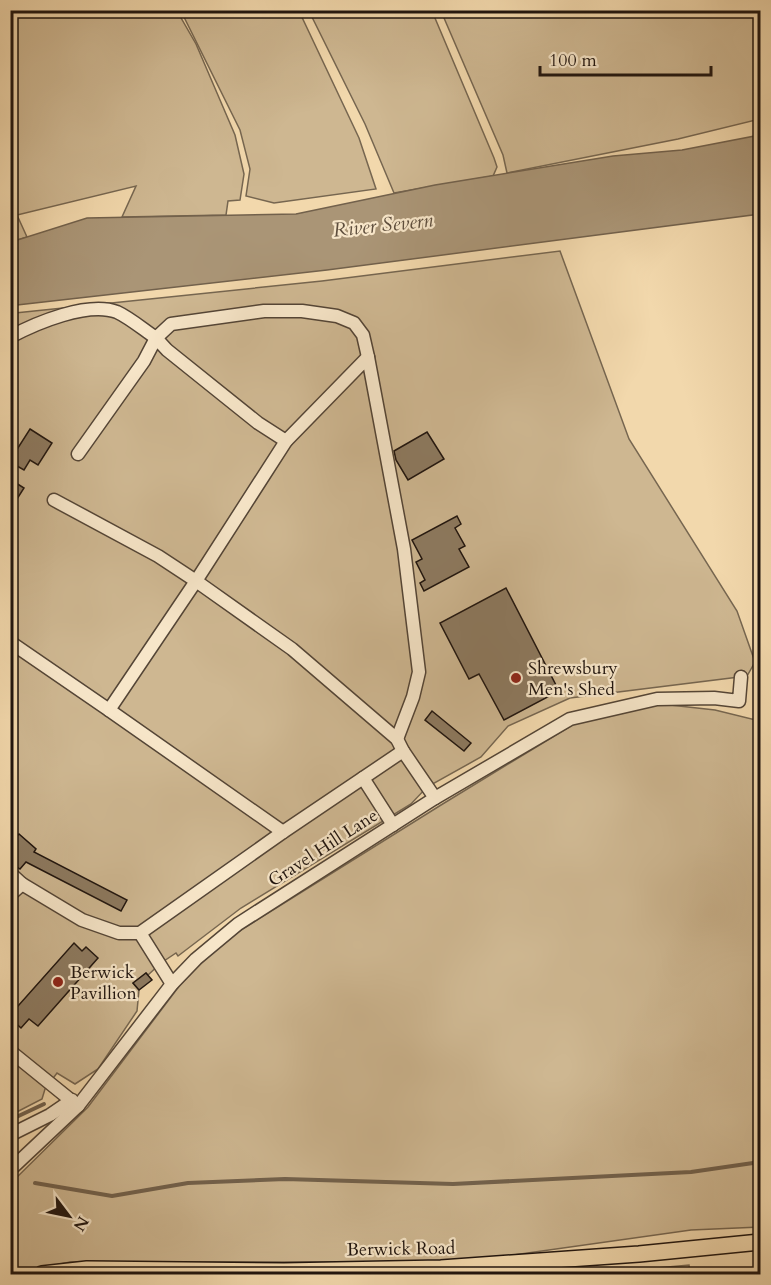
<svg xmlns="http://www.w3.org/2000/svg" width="771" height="1285" viewBox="0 0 771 1285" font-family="Cardo,serif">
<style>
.green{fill:#ceb791;stroke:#766650;stroke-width:1.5}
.water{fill:#aa9576;stroke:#72614c;stroke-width:1.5}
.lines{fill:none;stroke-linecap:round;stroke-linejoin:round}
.stream{stroke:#72614c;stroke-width:4}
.building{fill:#8d7a60;stroke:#1f140e;stroke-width:1.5}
.minor-casing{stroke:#544536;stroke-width:15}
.major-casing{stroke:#1f140e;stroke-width:18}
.minor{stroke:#f7e6c9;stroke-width:12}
.major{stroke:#f2d8ac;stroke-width:15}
.poi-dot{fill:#8f2418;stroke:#f7e6c9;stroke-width:2}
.labels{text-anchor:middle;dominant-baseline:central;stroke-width:4.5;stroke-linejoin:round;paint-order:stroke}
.poi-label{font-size:18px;fill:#1f140e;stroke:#f7e6c9;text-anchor:start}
.street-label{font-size:18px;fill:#1f140e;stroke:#f7e6c9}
.water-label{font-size:20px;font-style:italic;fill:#5e4e3d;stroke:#f7e6c9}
</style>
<rect width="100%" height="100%" fill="#f2d8ac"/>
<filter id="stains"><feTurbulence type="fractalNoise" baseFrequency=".00333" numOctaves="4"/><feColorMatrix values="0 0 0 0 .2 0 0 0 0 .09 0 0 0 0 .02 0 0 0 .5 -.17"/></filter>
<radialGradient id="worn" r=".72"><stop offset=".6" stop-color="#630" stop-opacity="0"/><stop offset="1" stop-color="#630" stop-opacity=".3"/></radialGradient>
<g class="green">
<path d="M11,11H177L196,44L235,135L244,174L240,200L228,201L226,215L122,217L136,186L17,215L27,237L11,242Z"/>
<path d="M181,11H299L359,138L376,189L274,203L246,196L250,169L240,130Z"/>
<path d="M309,11H432L494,158L497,167L493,176L394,193L365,124Z"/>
<path d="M441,11H760V119L678,139L507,173L503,155Z"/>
<path d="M560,251L629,439L737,611L755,662L747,676L570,698L508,726L481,757L427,787L411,804L241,908L178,956L176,953L161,963L148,975L146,973L133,983L139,990L137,1011L98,1069L75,1084L57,1073L45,1089L42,1099L11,1115V315L15,313L322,281Z"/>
<path d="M661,704L715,710L760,721V1227L691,1230L464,1262H70L11,1274V1183L88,1107L180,985L222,942L441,805L574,724Z"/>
<path d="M689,1265L690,1274H644L646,1269Z"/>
</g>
<path class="water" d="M760,135V214L327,270L17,305L11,309V242L87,218L296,214L435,185L613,156L682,150Z"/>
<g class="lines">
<g class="stream">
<path d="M10,1120L44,1104"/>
<path d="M35,1183L112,1196L188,1183L285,1179L453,1184L691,1172L760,1162"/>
</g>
</g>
<g class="building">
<path d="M30,429L52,443L38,465L30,460L24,470L10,462V448L16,451Z"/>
<path d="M427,432L444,459L408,480L396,460L394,451Z"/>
<path d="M16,483L24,488L10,510V492Z"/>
<path d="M457,516L461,524L455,528L465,546L459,549L469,567L424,591L420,583L425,580L416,562L422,559L412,540Z"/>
<path d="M506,588L559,691L504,720L479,674L469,679L440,623Z"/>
<path d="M432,711L471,743L464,751L425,720Z"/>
<path d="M10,830L17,836L19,834L36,849L34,852L127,900L121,911L26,862L20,869L10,862Z"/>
<path d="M74,943L82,951L86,947L98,958L38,1026L29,1019L21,1028L10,1018V1015Z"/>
<path d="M146,973L152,980L139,990L133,983Z"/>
</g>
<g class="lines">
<g class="minor-casing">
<g id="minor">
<path d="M10,337C36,323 88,301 117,312C130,318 144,330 156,338L171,324L264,311H302L337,316L354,323L363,335L368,357"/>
<path d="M78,454L144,361L156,338L167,350L258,423L286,441"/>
<path d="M54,500L158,556L196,581L292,649L397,739L403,751L435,798"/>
<path d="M10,642L109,710L196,581L286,441L368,357L404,549L419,672L413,697L397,739"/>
<path d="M109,710L283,832"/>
<path d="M363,778L393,825"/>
<path d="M10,873L22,884L10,895"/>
<path d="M22,884L82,920L119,933H140L283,832L403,751"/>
<path d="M140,933L172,984"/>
<path d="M10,1051L78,1106"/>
<path d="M10,1135L50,1115L72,1100"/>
<path d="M10,1170L78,1106L172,984L196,959L238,924L435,798L570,719L657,699L714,698L739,701L741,677"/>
</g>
</g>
<g class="major-casing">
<path id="major" d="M42,1274L87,1269L284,1271L441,1268L639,1254L760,1242"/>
</g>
<use href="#minor" class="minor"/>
<use href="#major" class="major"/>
</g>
<g class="poi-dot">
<circle cx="516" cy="678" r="6"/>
<circle cx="58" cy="982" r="6"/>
</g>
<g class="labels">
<g class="poi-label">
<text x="528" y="668">Shrewsbury<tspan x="528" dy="21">Men's Shed</tspan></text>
<text x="70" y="972">Berwick<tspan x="70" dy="21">Pavillion</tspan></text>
</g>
<g class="street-label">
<text transform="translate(323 848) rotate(-33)">Gravel Hill Lane</text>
<text transform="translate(401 1249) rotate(-1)">Berwick Road</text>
</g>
<g class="water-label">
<text transform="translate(383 225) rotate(-6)">River Severn</text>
</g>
</g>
<rect width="771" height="1285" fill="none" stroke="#f2d8ac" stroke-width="36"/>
<rect x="12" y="12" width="747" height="1261" fill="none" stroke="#1f140e" stroke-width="3"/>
<rect x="18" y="18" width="735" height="1249" fill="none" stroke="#1f140e" stroke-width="1.5"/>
<g transform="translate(69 1216) rotate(122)" stroke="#f7e6c9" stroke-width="4.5" paint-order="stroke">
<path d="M0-4.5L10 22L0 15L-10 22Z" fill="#1f140e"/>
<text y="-9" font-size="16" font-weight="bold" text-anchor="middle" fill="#1f140e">N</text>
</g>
<path d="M540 66v9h171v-9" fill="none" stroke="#1f140e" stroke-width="3"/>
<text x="549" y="66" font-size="18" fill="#1f140e" stroke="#f7e6c9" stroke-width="4.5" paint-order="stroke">100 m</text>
<rect width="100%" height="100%" filter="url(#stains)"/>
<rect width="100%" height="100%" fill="url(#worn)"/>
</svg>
